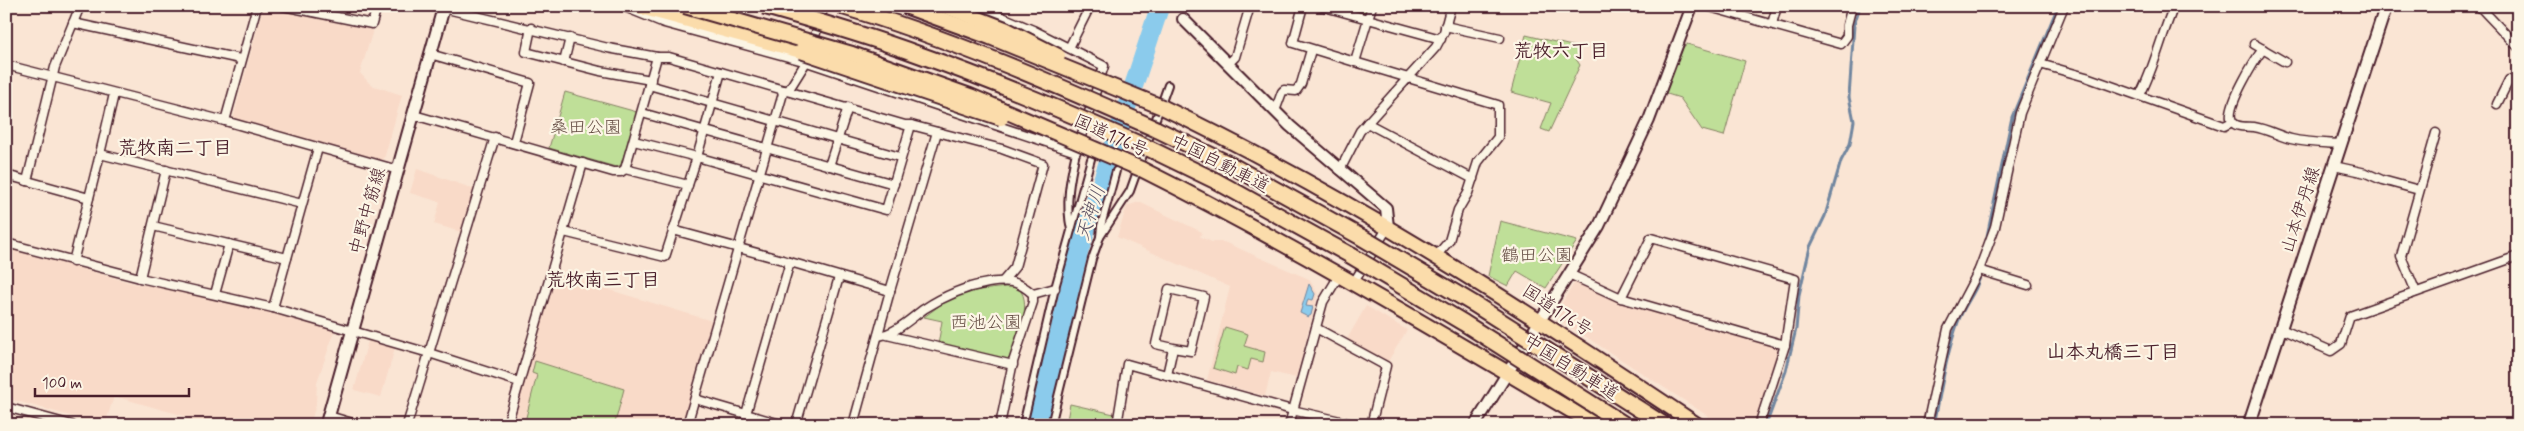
<svg xmlns="http://www.w3.org/2000/svg" width="2524" height="431" viewBox="0 0 2524 431" font-family="Mynerve,'Klee One',sans-serif">
<style>
.built{fill:#f9dac8}
.green{fill:#bfdf98;stroke:#847f62}
.water{fill:#8bcbec;stroke:#71869f}
.lines{fill:none;stroke-linecap:round;stroke-linejoin:round}
.stream{stroke:#71869f;stroke-width:3}
.river{stroke:#8bcbec;stroke-width:19}
.pedestrian-casing{stroke:#4a1f2b;stroke-width:10}
.minor-casing{stroke:#4a1f2b;stroke-width:11}
.tertiary-casing{stroke:#4a1f2b;stroke-width:14}
.secondary-casing{stroke:#4a1f2b;stroke-width:15}
.trunk-casing{stroke:#4a1f2b;stroke-width:18}
.motorway-casing{stroke:#4a1f2b;stroke-width:19}
.pedestrian{stroke:#fcf5e5;stroke-width:6}
.minor{stroke:#fcf5e5;stroke-width:8}
.tertiary{stroke:#fcf5e5;stroke-width:10}
.secondary{stroke:#fcf5e5;stroke-width:11}
.trunk{stroke:#fbdcab;stroke-width:14}
.motorway{stroke:#fbdcab;stroke-width:15}
.trunk-bridge-casing{stroke:#4a1f2b;stroke-width:18;stroke-linecap:butt}
.motorway-bridge-casing{stroke:#4a1f2b;stroke-width:19;stroke-linecap:butt}
.trunk-bridge{stroke:#fbdcab;stroke-width:14}
.motorway-bridge{stroke:#fbdcab;stroke-width:15}
.labels{text-anchor:middle;dominant-baseline:central;stroke-width:4.5;stroke-linejoin:round;paint-order:stroke}
.park-label{font-size:18px;fill:#674f46;stroke:#fcf5e5}
.street-label{font-size:18px;fill:#4a1f2b;stroke:#fcf5e5}
.neighbourhood-label{font-size:19px;font-weight:bold;fill:#4a1f2b;stroke:#fcf5e5}
.water-label{font-size:19px;font-style:italic;fill:#5e5365;stroke:#fcf5e5}
</style>
<rect width="100%" height="100%" fill="#fae5d4"/>
<filter id="ink" filterUnits="userSpaceOnUse"><feTurbulence type="fractalNoise" baseFrequency=".02" numOctaves="2"/><feDisplacementMap in="SourceGraphic" scale="10" xChannelSelector="R" yChannelSelector="G"/><feConvolveMatrix kernelMatrix="1 2 1 2 8 2 1 2 1" color-interpolation-filters="sRGB"/></filter>
<g filter="url(#ink)">
<g class="built">
<path d="M263,7L373,30L360,73L371,85L402,95L384,159L381,160L233,119Z"/>
<path d="M417,169L474,189L461,232L434,224L440,202L410,193Z"/>
<path d="M1139,202L1202,232L1200,237L1212,242H1224L1309,279L1318,294L1296,378L1271,372L1265,396L1207,380L1230,287L1117,237L1127,206Z"/>
<path d="M6,247L132,283L194,293L335,330L317,382L316,404L310,425H186L188,417L114,396L105,425H103L6,398Z"/>
<path d="M554,273L712,321L682,425H511Z"/>
<path d="M1575,282L1625,304L1776,348L1780,353L1775,372L1755,425H1722L1560,320L1557,311Z"/>
<path d="M1366,306L1407,330L1387,363L1347,339Z"/>
<path d="M368,341L395,348L381,397L354,390Z"/>
<path d="M6,416L37,425H6Z"/>
</g>
<g class="green">
<path d="M1335,6H1368L1366,11L1362,14Z"/>
<path d="M1526,35L1580,48L1576,59L1580,65L1549,132L1541,129L1551,103L1511,92Z"/>
<path d="M1687,44L1745,61L1724,136L1702,130L1680,98L1664,93L1683,47Z"/>
<path d="M565,92L637,112L621,165L616,167L549,148Z"/>
<path d="M1500,221L1577,241L1546,288L1517,271L1508,286L1488,276Z"/>
<path d="M1015,286C1037,297 1015,344 1010,363L938,345L942,321L924,317L951,297L964,292Z"/>
<path d="M1225,327L1248,334L1244,346L1265,352L1263,362L1251,359L1248,370L1237,367L1235,375L1213,368Z"/>
<path d="M535,361L624,389L615,423L619,425H524L537,375L532,373Z"/>
<path d="M1070,404L1114,414L1112,425H1066Z"/>
</g>
<path class="water" d="M1309,284L1315,294L1313,300L1308,299L1306,306L1313,307L1311,315L1308,317L1300,313Z"/>
<g class="lines">
<g class="stream">
<path d="M1986,241L2012,117L2058,6"/>
<path d="M1766,425L1786,371L1796,329L1799,295L1810,247L1825,216L1841,161L1850,144L1854,121L1849,97L1854,25L1860,6"/>
<path d="M1934,425C1941,390 1946,355 1958,322C1964,304 1978,291 1981,272"/>
</g>
<path class="river" d="M1037,425L1079,251L1160,6"/>
<g class="pedestrian-casing">
<g id="pedestrian">
<path d="M1071,230C1065,203 1070,179 1076,152"/>
<path d="M1100,237L1101,226L1116,171"/>
<path d="M1023,425L1055,288L1091,159"/>
<path d="M1051,425L1092,259L1100,237L1130,191L1168,85"/>
</g>
</g>
<g class="minor-casing">
<g id="minor">
<path d="M283,6L372,24L377,6"/>
<path d="M622,6L664,23L807,62L1076,152L1104,66L1033,30L976,6"/>
<path d="M1303,6L1293,43L1355,62"/>
<path d="M1321,6L1368,19L1355,62L1498,105V137L1478,162L1468,193L1458,210L1449,241L1437,255"/>
<path d="M1372,6L1368,19L1441,39"/>
<path d="M1706,6L1841,44L1847,36V25L1852,6"/>
<path d="M2479,6L2518,47"/>
<path d="M443,8L608,48L657,57"/>
<path d="M6,9L9,6"/>
<path d="M73,23L240,59"/>
<path d="M1772,24L1777,6"/>
<path d="M1445,26L1500,38"/>
<path d="M531,28L526,52L600,71L651,80"/>
<path d="M2254,44L2285,62"/>
<path d="M812,46L824,6"/>
<path d="M1069,48L1090,6"/>
<path d="M2263,49C2254,61 2228,104 2231,118C2233,129 2247,126 2254,127C2267,129 2279,136 2291,139C2307,143 2325,143 2341,144"/>
<path d="M430,54L530,83L514,142"/>
<path d="M564,62L570,38"/>
<path d="M1228,64L1235,57L1250,6"/>
<path d="M2040,64L2086,77L2224,126L2232,122"/>
<path d="M6,65L225,121L398,170"/>
<path d="M788,91L808,59"/>
<path d="M114,94L100,154L302,204"/>
<path d="M2140,95C2155,66 2161,36 2174,6"/>
<path d="M2497,104L2509,80L2518,83"/>
<path d="M1275,111L1282,92L1284,90L1296,91L1301,84L1311,50"/>
<path d="M642,113L894,184"/>
<path d="M414,115L613,172H621L625,169L649,85"/>
<path d="M225,121L257,6"/>
<path d="M1367,123L1473,179"/>
<path d="M634,141L697,157L721,72"/>
<path d="M318,148L273,308L429,353L519,382"/>
<path d="M900,157L649,85L657,57H669L905,125H911L1002,149L1043,164L1015,267L1003,281"/>
<path d="M829,166L848,107"/>
<path d="M2334,166L2366,173L2382,180L2419,190"/>
<path d="M625,169L688,185"/>
<path d="M1340,170L1360,131L1436,47L1444,32L1451,6"/>
<path d="M6,175L89,198"/>
<path d="M27,181L55,67L80,6"/>
<path d="M153,226L287,258"/>
<path d="M673,230L790,262"/>
<path d="M564,232L665,257L697,157L886,210L911,125"/>
<path d="M6,243L140,278L166,170"/>
<path d="M73,262L100,154"/>
<path d="M1569,274L1621,298L1651,238L1795,279L1785,345L1759,425"/>
<path d="M140,278L273,308"/>
<path d="M1354,282L1388,227"/>
<path d="M2028,285L1979,270L1995,227L2020,113L2064,6"/>
<path d="M890,291L937,132"/>
<path d="M2416,292L2401,256L2436,133"/>
<path d="M215,294L229,244"/>
<path d="M1033,294L1055,288"/>
<path d="M1621,298L1785,345"/>
<path d="M1316,328L1386,366L1371,425"/>
<path d="M2281,329L2331,351L2341,344L2350,316L2518,256"/>
<path d="M887,335L1013,365"/>
<path d="M878,336C895,334 910,319 924,309C944,296 964,287 988,283C1009,280 1017,280 1033,294V302L1013,362L1000,425"/>
<path d="M1167,375L1173,348L1156,344L1169,289L1204,297L1191,351L1173,348"/>
<path d="M695,399L746,414L790,262L890,291L853,425"/>
<path d="M6,407L72,425"/>
<path d="M746,414L784,425"/>
<path d="M329,416L359,425"/>
<path d="M407,425L495,137"/>
<path d="M507,425L583,163"/>
<path d="M687,425L784,90"/>
<path d="M796,425L839,277"/>
<path d="M1117,425L1127,364L1292,410L1358,425"/>
<path d="M1289,425L1323,302L1340,274"/>
<path d="M1927,425L1948,329L1979,270"/>
</g>
</g>
<g class="tertiary-casing">
<g id="tertiary">
<path d="M1183,19L1290,126L1386,208L1388,227"/>
<path d="M1475,425L1599,226L1649,120L1692,6"/>
</g>
</g>
<g class="secondary-casing">
<g id="secondary">
<path d="M326,425L444,6"/>
<path d="M2249,425L2386,6"/>
</g>
</g>
<g class="trunk-casing">
<g id="trunk">
<path d="M637,6L801,51"/>
<path d="M1162,107C1350,197 1524,309 1697,425"/>
<path d="M1141,169C1297,247 1446,337 1596,425"/>
</g>
</g>
<g class="motorway-casing">
<g id="motorway">
<path d="M1156,129L1229,164L1361,237"/>
<path d="M1148,148L1216,181L1350,255"/>
</g>
</g>
<use href="#pedestrian" class="pedestrian"/>
<use href="#minor" class="minor"/>
<use href="#tertiary" class="tertiary"/>
<use href="#secondary" class="secondary"/>
<use href="#trunk" class="trunk"/>
<use href="#motorway" class="motorway"/>
<g class="trunk-bridge-casing">
<g id="trunk-bridge">
<path d="M685,6L852,54L970,96L1141,169"/>
<path d="M905,6L990,37L1162,107"/>
<path d="M945,6L1005,29L1058,56"/>
<path d="M801,51L1001,118"/>
</g>
</g>
<g class="motorway-bridge-casing">
<g id="motorway-bridge">
<path d="M764,6C817,21 869,36 920,55C997,82 1073,115 1148,148"/>
<path d="M841,6C949,38 1053,83 1156,129"/>
<path d="M1361,237L1474,304L1664,425"/>
<path d="M1350,255L1464,323L1625,425"/>
</g>
</g>
<use href="#trunk-bridge" class="trunk-bridge"/>
<use href="#motorway-bridge" class="motorway-bridge"/>
</g>
</g>
<g class="labels">
<g class="park-label">
<text x="586" y="128">桑田公園</text>
<text x="1537" y="256">鶴田公園</text>
<text x="986" y="323">西池公園</text>
</g>
<g class="street-label">
<text transform="translate(1111 136) rotate(24)">国道176号</text>
<text transform="translate(1220 164) rotate(27)">中国自動車道</text>
<text transform="translate(2301 210) rotate(-72)">山本伊丹線</text>
<text transform="translate(368 211) rotate(-74)">中野中筋線</text>
<text transform="translate(1557 311) rotate(33)">国道176号</text>
<text transform="translate(1571 368) rotate(32)">中国自動車道</text>
</g>
<g class="neighbourhood-label">
<text x="1561" y="51">荒牧六丁目</text>
<text x="175" y="148">荒牧南二丁目</text>
<text x="603" y="280">荒牧南三丁目</text>
<text x="2113" y="352">山本丸橋三丁目</text>
</g>
<g class="water-label">
<text transform="translate(1091 213) rotate(-72)">天神川</text>
</g>
</g>
<rect width="2524" height="431" fill="none" stroke="#fcf5e5" stroke-width="25"/>
<rect x="12" y="12" width="2499" height="406" fill="none" stroke="#4a1f2b" stroke-width="2" filter="url(#ink)"/>
<path d="M35 388v8h154v-8" fill="none" stroke="#4a1f2b" stroke-width="2.5"/>
<text x="42" y="388" font-size="15" fill="#4a1f2b" stroke="#fcf5e5" stroke-width="4" paint-order="stroke">100 m</text>
</svg>
